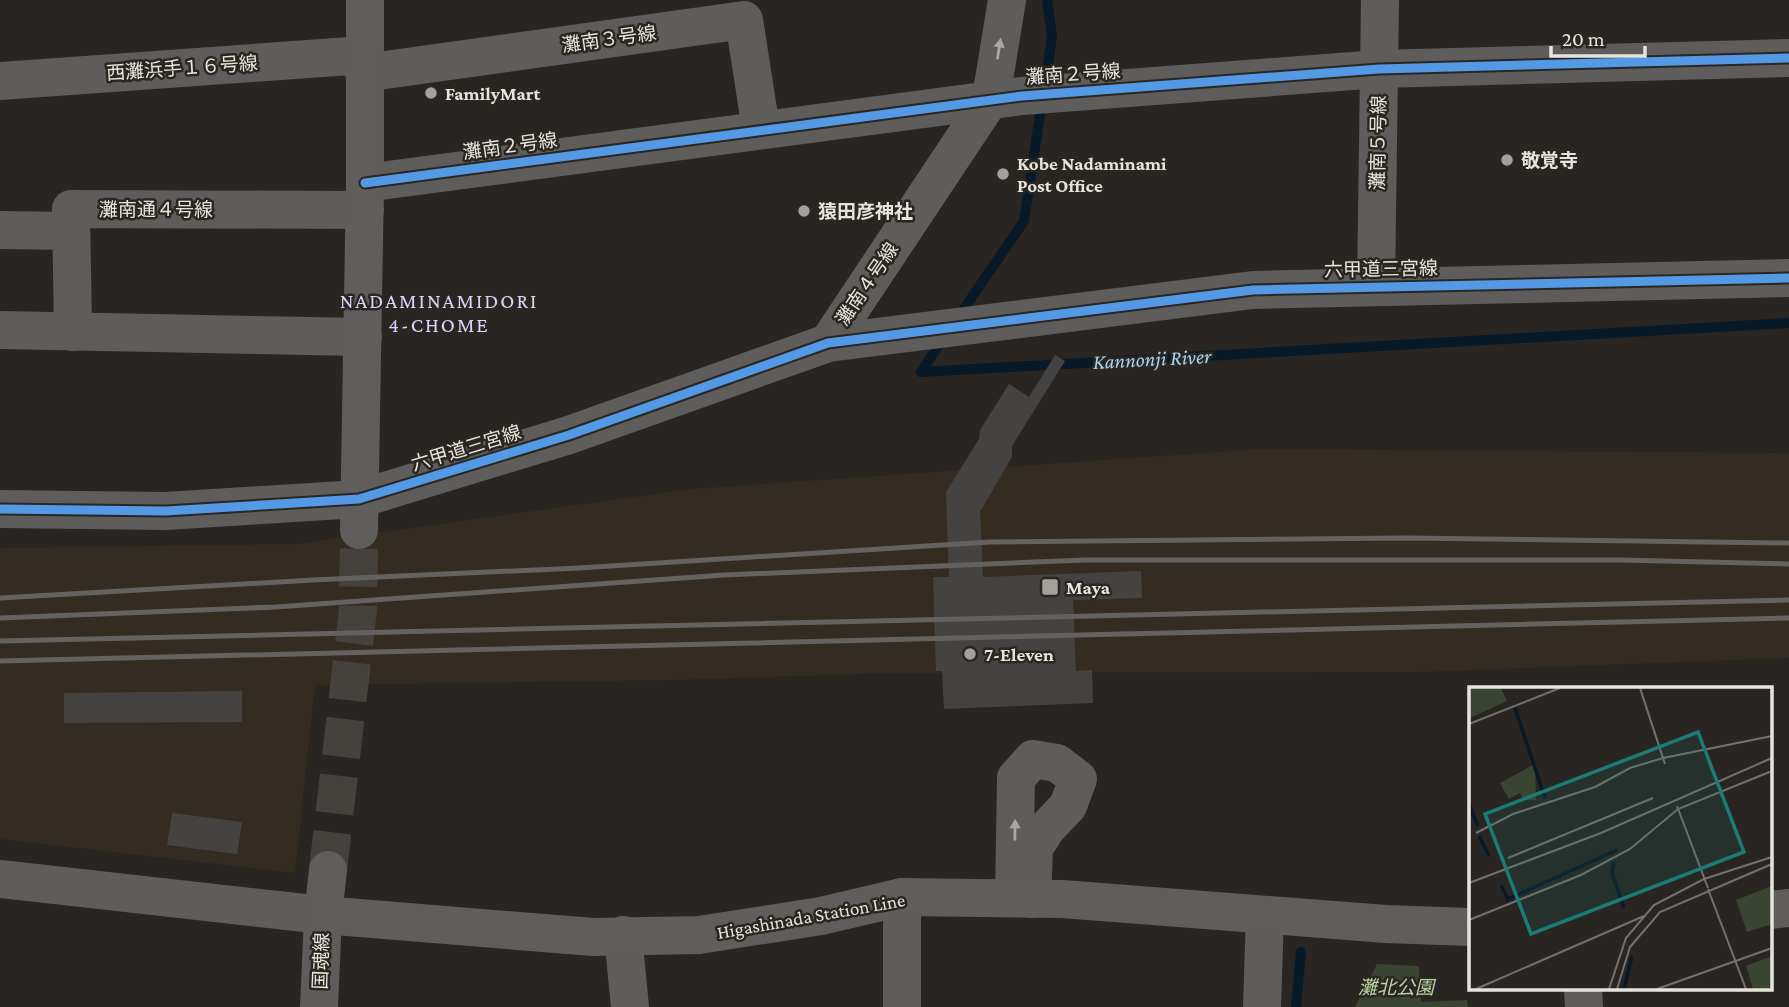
<svg xmlns="http://www.w3.org/2000/svg" width="1789" height="1007" viewBox="0 0 1789 1007" font-family="'Crimson Pro','Noto Sans JP',serif">
<style>
.built{fill:#352c21}
.green{fill:#3a4531}
.lines{fill:none;stroke-linecap:round;stroke-linejoin:round}
.stream{stroke:#081a28;stroke-width:10}
.building{fill:#454342}
.major-tunnel{stroke:#45423e;stroke-width:38;stroke-dasharray:38 19;stroke-linecap:butt}
.minor{stroke:#5f5d5b;stroke-width:38}
.major{stroke:#5f5e5c;stroke-width:38}
.rail{stroke:#646260;stroke-width:5}
.cycleway-casing{stroke:#2b261f;stroke-width:13}
.cycleway{stroke:#5399e6;stroke-width:9}
.oneway{fill:#aaa7a4}
.poi-dot{fill:#a4a19d;stroke:#2b261f;stroke-width:2.5}
.labels{text-anchor:middle;dominant-baseline:central;stroke-width:5;stroke-linejoin:round;paint-order:stroke}
.street-label{font-size:19px;fill:#e7e4df;stroke:#2b261f}
.poi-label{font-size:19px;font-weight:bold;fill:#e7e4df;stroke:#2b261f;text-anchor:start}
.park-label{font-size:19px;font-style:italic;fill:#b8d3a3;stroke:#2b261f}
.neighbourhood-label{font-size:21px;letter-spacing:2px;fill:#dbd3ff;stroke:#2b261f}
.water-label{font-size:21px;font-style:italic;fill:#a5d3f8;stroke:#2b261f}
.inset-river{fill:none;stroke:#081a28;stroke-width:3.5}
.inset-road{fill:none;stroke:#74716e;stroke-width:2}
.view{fill:#1a7c74;fill-opacity:0.15;stroke:#1a7c74;stroke-width:3.5}
.inset-edge{fill:none;stroke:#e7e4df;stroke-width:3.5}
</style>
<rect width="100%" height="100%" fill="#282522"/>
<path class="built" d="M1261,449L1789,453V658L1421,672L890,673L676,680L315,685L295,873L0,839V548L296,544L691,489Z"/>
<path class="green" d="M1377,964L1419,966L1421,1002L1467,1000L1468,1007H1355Z"/>
<g class="lines">
<g class="stream">
<path d="M1045,86L1052,36L1047,0"/>
<path d="M959,316L1024,221L1042,101"/>
<path d="M921,372L1789,323"/>
<path d="M921,372L942,340"/>
<path d="M1296,1007L1301,952"/>
</g>
</g>
<g class="building">
<path d="M1055,355L1065,361L1012,446V457L980,512L983,577L1141,571L1142,598L1073,600L1076,671L1092,670L1093,703L944,709L942,671H936L933,577H949L946,492L979,439L980,430L1009,384L1029,397Z"/>
<path d="M242,691V722L64,723V693Z"/>
<path d="M172,813L242,822L237,854L167,845Z"/>
</g>
<g class="lines">
<path class="major-tunnel" d="M328,870L358,609L359,530"/>
<g class="minor">
<path d="M364,73L744,20L761,129"/>
<path d="M0,81L364,55"/>
<path d="M365,183L1022,96L1379,69L1789,58"/>
<path d="M0,230L71,231"/>
<path d="M1376,286L1380,0"/>
<path d="M0,330L363,337"/>
<path d="M73,332L71,209L365,210"/>
<path d="M828,343L991,98L1007,0"/>
<path d="M0,509L166,511L359,499L569,435L828,343L1253,290L1789,278"/>
<path d="M0,879L323,915L319,1007"/>
<path d="M1014,898L1016,778L1033,759L1057,763L1078,779L1068,806L1047,828L1034,848L1032,899"/>
<path d="M623,935L630,1007"/>
<path d="M1583,988L1584,1007"/>
<path d="M902,1007V897"/>
<path d="M1262,1007L1265,915"/>
</g>
<g class="major">
<path d="M359,530L365,183V0"/>
<path d="M328,870L323,915L593,937L699,935L821,916L902,897L1062,899L1386,924L1470,927"/>
<path d="M1770,910L1789,908"/>
</g>
<g class="rail">
<path d="M0,598L313,580L579,568L990,542L1407,538L1789,543"/>
<path d="M0,618L276,607L724,575L1085,560H1621L1789,564"/>
<path d="M0,641L1789,600"/>
<path d="M0,661L1789,618"/>
</g>
<g class="cycleway-casing">
<g id="cycleway">
<path d="M365,183L1022,96L1379,69L1789,58"/>
<path d="M0,509L166,511L359,499L569,435L828,343L1253,290L1789,278"/>
</g>
</g>
<use href="#cycleway" class="cycleway"/>
</g>
<defs><path id="oneway-solid" d="M-6-.8H1V-3.2L6.5 0L1 3.2V.8H-6Z" transform="scale(1.75)"/></defs>
<g class="oneway">
<use href="#oneway-solid" transform="translate(999 49) rotate(-81)"/>
<use href="#oneway-solid" transform="translate(1015 830) rotate(-89)"/>
</g>
<g class="poi-dot">
<circle cx="431" cy="93" r="7"/>
<circle cx="1507" cy="160" r="7"/>
<circle cx="1003" cy="174" r="7"/>
<circle cx="804" cy="211" r="7"/>
<rect x="1041" y="578" width="18" height="18" rx="3.5"/>
<circle cx="970" cy="654" r="7"/>
</g>
<g class="labels">
<g class="street-label">
<text transform="translate(609 39) rotate(-8)">灘南３号線</text>
<text transform="translate(182 68) rotate(-4)">西灘浜手１６号線</text>
<text transform="translate(1073 74) rotate(-4)">灘南２号線</text>
<text transform="translate(1378 143) rotate(-89)">灘南５号線</text>
<text transform="translate(510 146) rotate(-8)">灘南２号線</text>
<text x="156" y="209">灘南通４号線</text>
<text transform="translate(1381 269) rotate(-1)">六甲道三宮線</text>
<text transform="translate(867 284) rotate(-56)">灘南４号線</text>
<text transform="translate(466 448) rotate(-17)">六甲道三宮線</text>
<text transform="translate(811 916) rotate(-10)">Higashinada Station Line</text>
<text transform="translate(321 961) rotate(-88)">国魂線</text>
</g>
<g class="poi-label">
<text x="445" y="93">FamilyMart</text>
<text x="1521" y="160">敬覚寺</text>
<text x="1017" y="163">Kobe Nadaminami<tspan x="1017" dy="22">Post Office</tspan></text>
<text x="818" y="211">猿田彦神社</text>
<text x="1066" y="587">Maya</text>
<text x="984" y="654">7-Eleven</text>
</g>
<g class="park-label">
<text x="1396" y="987">灘北公園</text>
</g>
<g class="neighbourhood-label">
<text x="439" y="301">NADAMINAMIDORI<tspan x="439" dy="24">4-CHOME</tspan></text>
</g>
<g class="water-label">
<text transform="translate(1152 359) rotate(-3)">Kannonji River</text>
</g>
</g>
<g transform="translate(1469 687)">
<rect width="303" height="303" fill="#282522"/>
<path d="M0,1H32L38,14L1,31ZM66,77L67,113H54L51,106L40,112L31,96ZM303,199V237L278,245L267,213ZM303,269V302H284L277,279Z" fill="#3a4531"/>
<path class="inset-river" d="M46,21L76,111M0,118L9,139M10,149L20,169M145,175L143,186L155,221M32,198L39,212L148,163M155,302L163,269"/>
<path class="inset-road" d="M171,1L194,71L303,49M0,37L91,1M208,119L239,201M7,146L44,127L126,100L161,81L194,71L196,77M39,171L184,111M0,196L132,146L303,71M239,202L277,302M0,233L112,188L161,162L209,122L303,84M7,302L175,229M140,302L157,251L185,218L235,192L303,170M148,302L161,260L191,225L303,177M188,302L303,261"/>
<path class="view" d="M229,45L275,165L62,247L16,127Z"/>
<rect width="303" height="303" class="inset-edge"/>
</g>
<path d="M1551 46v10h94v-10" fill="none" stroke="#e7e4df" stroke-width="3.5"/>
<text x="1562" y="46" font-size="21" fill="#e7e4df" stroke="#2b261f" stroke-width="5" paint-order="stroke">20 m</text>
</svg>
